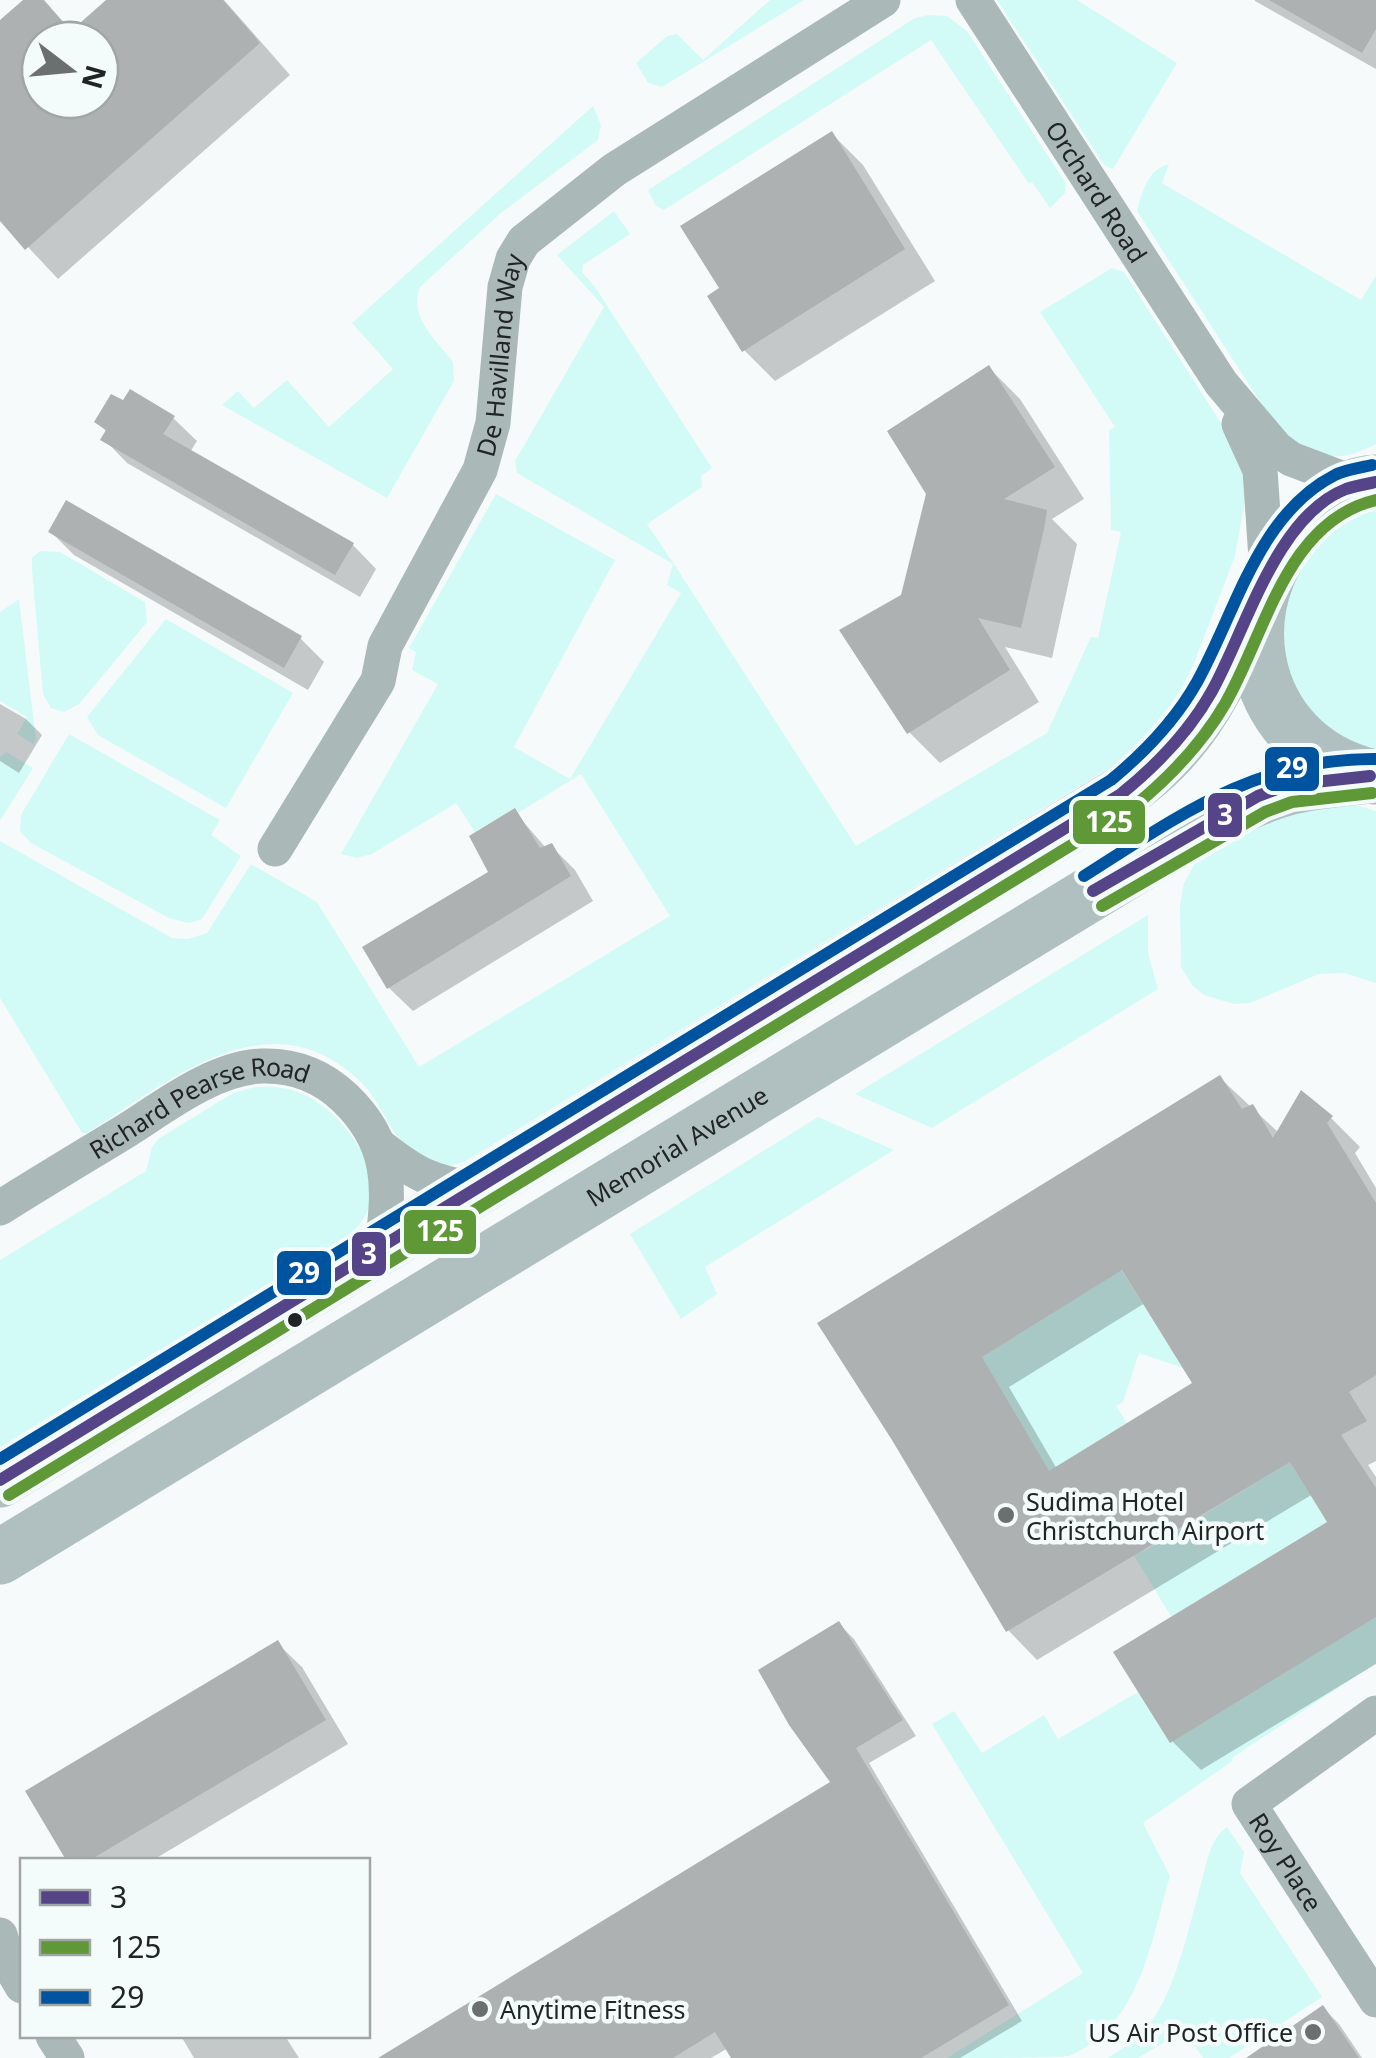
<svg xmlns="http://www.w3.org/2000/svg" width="1376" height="2058" viewBox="0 0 1376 2058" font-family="'Noto Sans',sans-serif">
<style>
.green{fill:#d2fbf8}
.shadow{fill:#0003;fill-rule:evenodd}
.building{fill:#adb1b1;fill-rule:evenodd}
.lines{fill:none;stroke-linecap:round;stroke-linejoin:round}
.street{stroke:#aab8b7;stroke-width:35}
.primary{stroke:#b0c0c0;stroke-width:55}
.bus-1-casing{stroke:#f4fcfb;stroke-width:20}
.bus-2-casing{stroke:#f4fcfb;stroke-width:20}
.bus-3-casing{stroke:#f4fcfb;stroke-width:20}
.bus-1{stroke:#554588;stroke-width:12}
.bus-2{stroke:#5f9937;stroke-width:12}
.bus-3{stroke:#00539f;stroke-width:12}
.bus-dot{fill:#212424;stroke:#f4fcfb;stroke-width:4}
.poi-dot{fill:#6c6f6f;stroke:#f4fcfb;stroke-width:4}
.labels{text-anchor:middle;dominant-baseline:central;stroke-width:9;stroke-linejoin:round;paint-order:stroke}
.street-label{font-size:25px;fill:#212424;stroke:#f4fcfb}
.poi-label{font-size:25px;fill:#212424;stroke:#f4fcfb;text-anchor:start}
.line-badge{stroke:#f4fcfb;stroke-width:4}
.badge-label{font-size:28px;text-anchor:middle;font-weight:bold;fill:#fff}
</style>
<rect width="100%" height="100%" fill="#f6fafa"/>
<g class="green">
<path d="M770,0H804L662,87L648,83L636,63L667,36L677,34L703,60Z"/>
<path d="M997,0H1077L1177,63L1113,169L1104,165Z"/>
<path d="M928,15L947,16L967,31L1065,182V193L1050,208L1032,182L1029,184L931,40L664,210L656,206L648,190L915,18Z"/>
<path d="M593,106L601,125L598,140L501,213L420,287C408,317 437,341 453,362L454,381L387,498L222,405L238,391L254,408L287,380L329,427L393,369L352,323Z"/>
<path d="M1169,164L1162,183L1361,300L1376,276V444C1333,467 1313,455 1277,428L1137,211C1142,192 1148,169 1169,164Z"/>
<path d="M614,211L630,234L583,265L582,272L595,287L712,468L701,476L702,487L647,524L674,564L856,846L1047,733L1091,637L1098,638L1121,532L1111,530L1109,430L1115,427L1040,312L1112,268L1124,272L1232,440L1243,473L1245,500L1235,556L1193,666L1176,698L1156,726L1114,765L464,1162L443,1168C432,1161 413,1155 404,1145C387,1126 379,1100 361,1082C268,993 169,1082 87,1133H82L0,998V841L172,938L188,939L207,933L251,864L317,902L419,1067L670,916L581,774L518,813L514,809L475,832L456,803L372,854L357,858L341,854L438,684L412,670L416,652L409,648L496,494L615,560L514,747L570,779L681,593L667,585L673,564L517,473L515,461L604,307L557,255Z"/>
<path d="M1376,508V753L1369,752L1308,715L1277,652L1285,582L1303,551L1361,511Z"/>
<path d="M40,551L60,552L145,602L147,622L79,704L64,712L51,708L43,694L32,570V558Z"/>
<path d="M19,599L36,740L33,744L17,734L27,717L0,701V612Z"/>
<path d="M166,619L293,693L226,808L98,735L87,717Z"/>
<path d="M69,734L220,820L211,835L241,856L202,919L189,923L169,918L31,843L20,831L21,815Z"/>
<path d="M6,752L33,768L0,821V757Z"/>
<path d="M1352,804L1376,811V983L1344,973L1319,974L1250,1003L1234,1004L1204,995L1192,985L1181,967L1180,905L1184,883L1195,863L1271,817Z"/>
<path d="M1148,915V953L1158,989L932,1128L855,1094Z"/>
<path d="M255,1087C273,1085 293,1088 309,1097C354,1121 401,1197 348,1235L0,1447V1260L146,1171L152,1147L158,1139L233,1093Z"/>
<path d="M818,1117L894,1150L705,1267L717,1294L681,1319L630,1234Z"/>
<path d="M1121,1270L1183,1368L1139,1353L1123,1402L1116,1406L1127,1423L1083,1450L1108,1491L903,1458L880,1421Z"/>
<path d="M1290,1462L1327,1522L1172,1618L1119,1531L1129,1526L1145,1551Z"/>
<path d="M1376,1617V1663L1233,1757L1231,1762L1143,1823L1170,1876C1151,1941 1140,2026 1069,2056C1054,2058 969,2058 947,2058L1083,1973L932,1724L954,1711L982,1753L1044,1715L1058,1739L1138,1692L1170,1742Z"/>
<path d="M1227,1827L1244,1852L1240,1873L1322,1997L1229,2058H1203L1184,2030L1138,2058H1107C1118,2051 1130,2045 1139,2036C1174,2004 1189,1925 1202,1880C1208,1860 1209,1840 1227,1827Z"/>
</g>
<g class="shadow">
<path d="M27,0H42L73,32L110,0H224L290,75L58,279L0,217V23ZM40,40H100V100H40Z"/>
<path d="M1255,0H1376V69L1255,1Z"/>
<path d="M832,134L863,165L935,281L775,381L744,350L722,289Z"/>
<path d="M989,368L1020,399L1084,499L1052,519L1077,544L1052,658L1005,647L1039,702L940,763L909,732L904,597Z"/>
<path d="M173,418L197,441L190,452L353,545L376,569L360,597L127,463L104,439L107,432L97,422Z"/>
<path d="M51,532L300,638L324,662L308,690L74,555Z"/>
<path d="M0,704L26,719L42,735L19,773L0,761Z"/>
<path d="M514,811L546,848L551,846L575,870L593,901L413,1011L389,988L366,947L491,873Z"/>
<path d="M1220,1078L1279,1133L1331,1118L1360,1147L1355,1153L1376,1188V1461L1368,1465L1376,1477V1664L1201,1770L1172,1741L1330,1523L1313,1494L1037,1660L1008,1630L894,1438ZM1145,1303L1196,1384L1057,1469L1009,1387Z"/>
<path d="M839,1624L854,1639L916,1736L869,1763L1022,2021L960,2058H734L728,2048L711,2058H382L834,1782Z"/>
<path d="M278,1644L302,1667L348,1744L153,1860H69L28,1792Z"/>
<path d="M1323,2008L1339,2024L1362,2058H1250Z"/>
<path d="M181,2036H285L299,2058H194Z"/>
</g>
<g class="building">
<path d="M23,0H44L71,31L106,0H223L260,43L25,250L0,221V20ZM40,40H100V100H40Z"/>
<path d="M1269,0H1376V29L1362,53Z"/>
<path d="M832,131L905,249L742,352L707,296L719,288L680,226Z"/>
<path d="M989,365L1055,467L1004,499L1047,510L1044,529L1021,628L978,618L1010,670L907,734L839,630L901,595L926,494L887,431Z"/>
<path d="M130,389L175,416L163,434L354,543L335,575L100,440L106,430L94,422L111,394L123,400Z"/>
<path d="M66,500L302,636L284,668L48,532Z"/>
<path d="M515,808L540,848L552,843L571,876L387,989L362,947L488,872L469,836Z"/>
<path d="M1220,1075L1242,1109L1253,1104L1273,1138L1301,1090L1333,1116L1327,1123L1376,1203V1375L1349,1392L1367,1421L1341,1435L1376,1488V1617L1170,1743L1113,1652L1327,1522L1290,1462L1006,1632L892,1440L817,1323ZM1122,1270L1192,1383L1049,1471L982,1357Z"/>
<path d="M839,1621L903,1720L856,1748L1009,2005L921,2058H731L715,2032L673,2058H378L830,1782L789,1725L758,1670Z"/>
<path d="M278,1640L326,1720L90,1860H66L25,1791Z"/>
<path d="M1323,2005L1359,2058H1246Z"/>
</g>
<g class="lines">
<g class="street">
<path id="s1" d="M973,0L1221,383L1276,448L1291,459L1357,484"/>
<path d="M1239,424L1260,470L1267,573"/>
<path id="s2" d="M275,849L378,681L385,646L480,470L493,423L505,287L513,259L524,241L614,170L883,0"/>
<path d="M381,1147C415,1174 431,1182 474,1189"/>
<path id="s3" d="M0,1208C41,1182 83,1157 124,1132C164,1107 213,1068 262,1066C294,1065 322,1076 345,1098C392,1143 390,1187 382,1246"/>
<path id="s4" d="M1376,1713L1249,1804L1376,2000"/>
<path d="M0,1935L9,1964L22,1986"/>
<path d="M53,2036L67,2058"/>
</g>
<g class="primary">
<path d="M1374,777C1242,747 1217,587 1321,507C1339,493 1353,483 1376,482"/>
<path d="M0,1480L1121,794C1142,778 1162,762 1179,741C1215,700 1235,644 1260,596"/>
<path id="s5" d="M0,1557L1217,817C1277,786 1304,782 1370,776"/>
</g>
<g class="bus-1-casing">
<g id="bus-1">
<path d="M1093,891L1258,796L1288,785L1370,776"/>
<path d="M0,1480L1121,794C1157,765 1189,732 1212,691C1246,630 1276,516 1346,489C1355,486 1366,484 1376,482"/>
</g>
</g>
<g class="bus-2-casing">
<g id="bus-2">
<path d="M1102,906L1265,812L1292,802L1372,793"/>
<path d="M9,1495L1132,808C1169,778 1201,745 1225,704C1266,633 1286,521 1376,500"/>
</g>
</g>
<g class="bus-3-casing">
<g id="bus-3">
<path d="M1084,876C1180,815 1257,758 1376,759"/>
<path d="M0,1459L1111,780C1145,752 1175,721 1197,682C1236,612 1258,514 1335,475C1346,469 1360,468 1372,465"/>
</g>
</g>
<use href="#bus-1" class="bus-1"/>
<use href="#bus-2" class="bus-2"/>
<use href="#bus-3" class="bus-3"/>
</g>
<circle class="bus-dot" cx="295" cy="1320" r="9"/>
<g class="poi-dot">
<circle cx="1006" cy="1515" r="10"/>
<circle cx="480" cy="2009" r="10"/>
<circle cx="1313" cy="2032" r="10"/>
</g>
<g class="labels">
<g class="street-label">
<text stroke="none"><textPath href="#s1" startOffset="228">Orchard Road</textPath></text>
<text stroke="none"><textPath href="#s2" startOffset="550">De Havilland Way</textPath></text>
<text stroke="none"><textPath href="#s3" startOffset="228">Richard Pearse Road</textPath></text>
<text stroke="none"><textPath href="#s5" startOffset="792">Memorial Avenue</textPath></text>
<text stroke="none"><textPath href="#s4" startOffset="225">Roy Place</textPath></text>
</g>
<g class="poi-label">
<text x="1026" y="1501">Sudima Hotel<tspan x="1026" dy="29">Christchurch Airport</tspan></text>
<text x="500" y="2009">Anytime Fitness</text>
<text x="1293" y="2032" text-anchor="end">US Air Post Office</text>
</g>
</g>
<g class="line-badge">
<rect x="1263" y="745" width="58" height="48" rx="10" fill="#00539f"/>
<rect x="1206" y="791" width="38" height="48" rx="10" fill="#554588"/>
<rect x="1071" y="798" width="76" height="48" rx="10" fill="#5f9937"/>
<rect x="402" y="1208" width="76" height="48" rx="10" fill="#5f9937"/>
<rect x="350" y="1230" width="38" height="48" rx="10" fill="#554588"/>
<rect x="275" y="1249" width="58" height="48" rx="10" fill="#00539f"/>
</g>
<g class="badge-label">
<text x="1292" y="778">29</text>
<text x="1225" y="825">3</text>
<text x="1109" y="832">125</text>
<text x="440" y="1241">125</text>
<text x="369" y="1264">3</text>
<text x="304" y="1283">29</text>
</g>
<rect x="20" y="1858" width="350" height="180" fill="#f4fcfb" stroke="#a0a6a5" stroke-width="2.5"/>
<rect x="40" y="1890" width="50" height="15" fill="#554588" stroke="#a0a6a5" stroke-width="2.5"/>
<text x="110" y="1908" font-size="30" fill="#212424">3</text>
<rect x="40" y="1940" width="50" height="15" fill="#5f9937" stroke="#a0a6a5" stroke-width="2.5"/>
<text x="110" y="1958" font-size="30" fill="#212424">125</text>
<rect x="40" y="1990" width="50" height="15" fill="#00539f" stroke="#a0a6a5" stroke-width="2.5"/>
<text x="110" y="2008" font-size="30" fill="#212424">29</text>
<g transform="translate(70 70) rotate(106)"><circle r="48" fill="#f4fcfb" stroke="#a0a6a5" stroke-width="2.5"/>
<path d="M0-8L18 38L0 25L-18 38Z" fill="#6c6f6f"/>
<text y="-15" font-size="28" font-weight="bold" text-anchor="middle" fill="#212424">N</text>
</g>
</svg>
